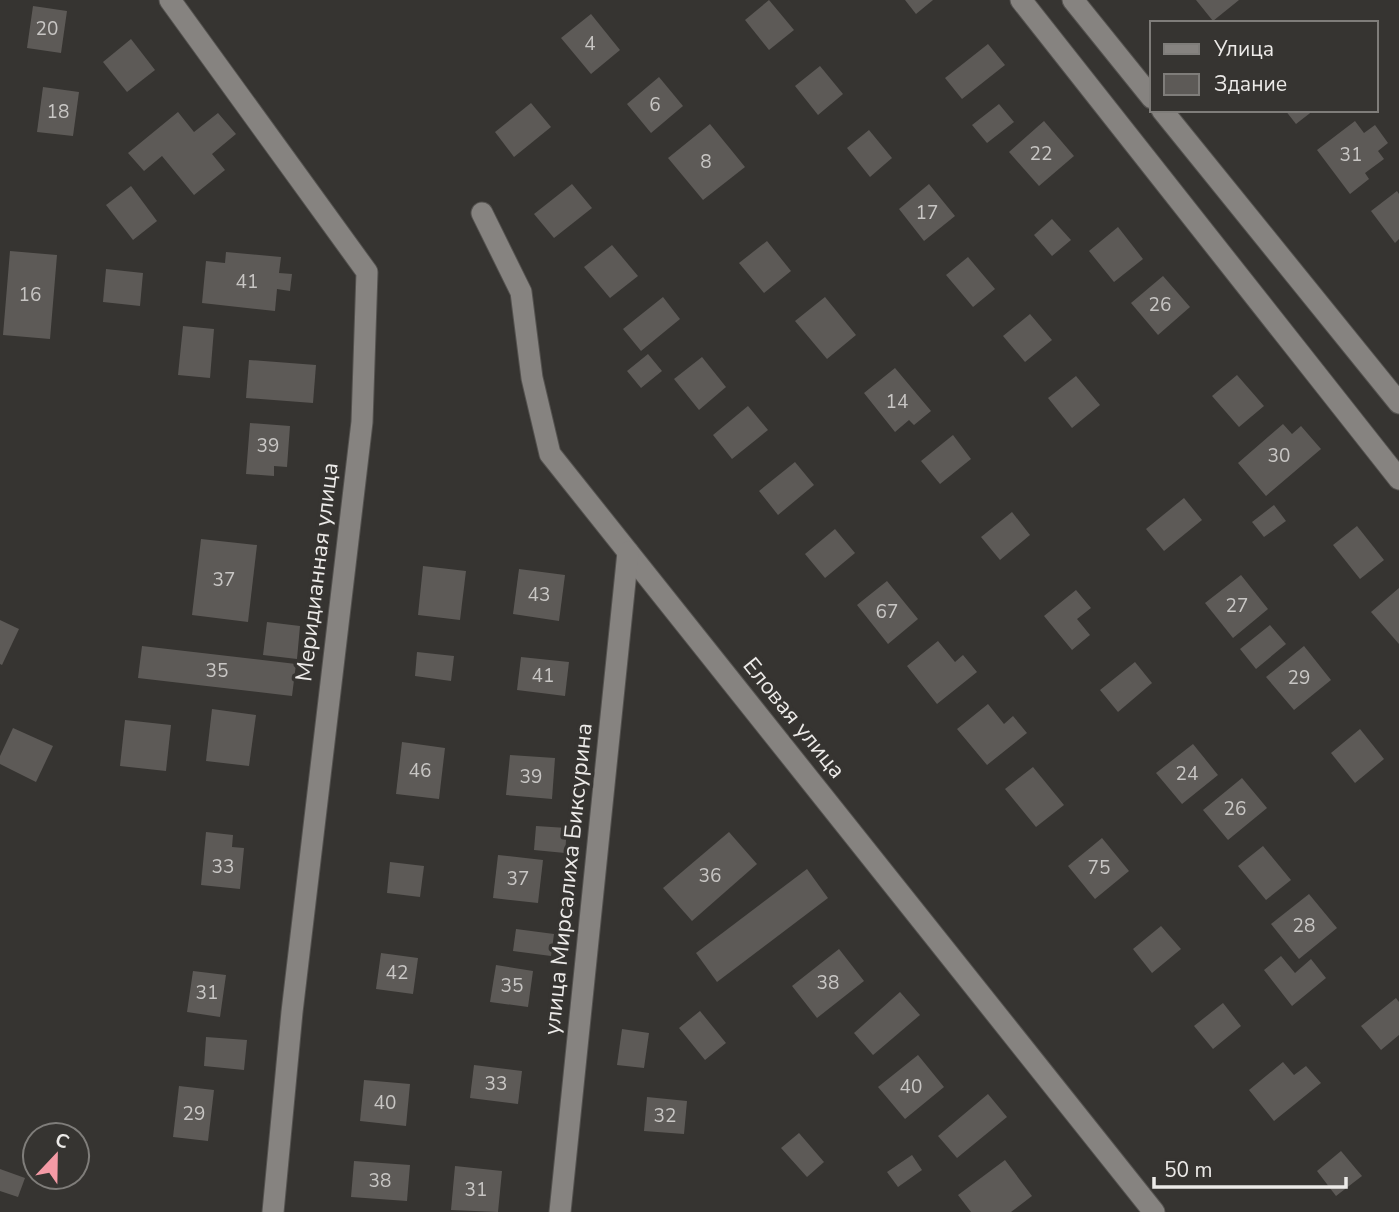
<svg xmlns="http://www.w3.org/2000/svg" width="1399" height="1212" viewBox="0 0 1399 1212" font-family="'Nunito Sans',sans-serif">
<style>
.building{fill:#5d5a57}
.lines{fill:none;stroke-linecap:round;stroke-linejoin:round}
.minor-casing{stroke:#54524f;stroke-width:23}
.minor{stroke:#868380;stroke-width:21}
.labels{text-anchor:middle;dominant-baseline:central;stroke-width:7;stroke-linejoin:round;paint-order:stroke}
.number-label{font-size:19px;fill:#c8c6c4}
.street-label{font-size:23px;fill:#eceae8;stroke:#363431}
</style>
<rect width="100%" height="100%" fill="#363431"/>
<g class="building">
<path d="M769,0L794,30L769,50L745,20Z"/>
<path d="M905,0H933L916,14Z"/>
<path d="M1196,0H1239L1213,21Z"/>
<path d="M33,6L67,11L61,53L27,48Z"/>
<path d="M591,14L620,50L591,74L561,38Z"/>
<path d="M131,39L155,70L127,92L103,62Z"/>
<path d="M988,44L1005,65L962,99L945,78Z"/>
<path d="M820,66L843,94L818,115L795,86Z"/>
<path d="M659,77L683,106L651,133L627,104Z"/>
<path d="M43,87L79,92L73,136L37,132Z"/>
<path d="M531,103L551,127L514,157L495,132Z"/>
<path d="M999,104L1014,122L987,143L972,125Z"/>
<path d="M1285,110H1314L1296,124Z"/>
<path d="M178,112L194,132L218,113L236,134L212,154L225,170L194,195L162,156L144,171L128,153Z"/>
<path d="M1044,121L1074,156L1039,186L1009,152Z"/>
<path d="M1355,121L1364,133L1375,125L1388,143L1378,151L1384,159L1365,173L1369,179L1350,194L1317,150Z"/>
<path d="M710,124L745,167L703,200L668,158Z"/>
<path d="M869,130L892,158L870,177L847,148Z"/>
<path d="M572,184L592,208L554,238L534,214Z"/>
<path d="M929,184L955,216L924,241L899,209Z"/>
<path d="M131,186L157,221L133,240L106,205Z"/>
<path d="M1397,191L1399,194V239L1395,243L1371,211Z"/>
<path d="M1052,219L1071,240L1052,256L1034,235Z"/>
<path d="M1118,227L1143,259L1114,282L1089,251Z"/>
<path d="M767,241L791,271L764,293L739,263Z"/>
<path d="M612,245L638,276L610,298L584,267Z"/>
<path d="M10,251L57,255L50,339L3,335Z"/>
<path d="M226,252L281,257L279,273L292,274L290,291L277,289L275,311L202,303L206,261L225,263Z"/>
<path d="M968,257L995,289L973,307L946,275Z"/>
<path d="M106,269L143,273L140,306L103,302Z"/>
<path d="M1163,276L1190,307L1158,335L1131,303Z"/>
<path d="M663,297L680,319L641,351L623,329Z"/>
<path d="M825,297L856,335L827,359L795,321Z"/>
<path d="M1030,314L1052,340L1025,362L1003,336Z"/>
<path d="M183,326L214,329L210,378L178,375Z"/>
<path d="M648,354L662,371L641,388L627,371Z"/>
<path d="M702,357L726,387L699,410L674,379Z"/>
<path d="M249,360L316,365L313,403L246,398Z"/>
<path d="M895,368L931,411L914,425L909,420L895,432L864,393Z"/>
<path d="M1237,375L1264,406L1239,427L1212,396Z"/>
<path d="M1076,376L1100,405L1072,428L1048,398Z"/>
<path d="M748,406L768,430L732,459L713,435Z"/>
<path d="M250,423L290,426L287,467L274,466V476L246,474Z"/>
<path d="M1283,424L1292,434L1301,426L1321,449L1266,496L1238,463Z"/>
<path d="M953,435L971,459L940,484L921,461Z"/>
<path d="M795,462L814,485L778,515L759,491Z"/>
<path d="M1184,498L1202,520L1164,551L1146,529Z"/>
<path d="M1274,505L1286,521L1264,537L1252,522Z"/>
<path d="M1012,512L1030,535L1000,560L981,537Z"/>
<path d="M1357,526L1384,560L1360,579L1333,545Z"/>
<path d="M835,529L855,553L825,578L805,554Z"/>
<path d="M201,539L257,545L248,622L192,615Z"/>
<path d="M423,566L466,571L460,620L418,615Z"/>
<path d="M519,569L565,575L559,621L513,614Z"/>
<path d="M1241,575L1268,609L1233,638L1205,603Z"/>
<path d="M887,581L918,619L888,644L857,605Z"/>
<path d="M1399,588V644L1371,612Z"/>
<path d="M1076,590L1091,608L1077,619L1090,635L1072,650L1044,616Z"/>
<path d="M0,620L19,629L2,665L0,664Z"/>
<path d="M267,622L300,626L297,659L263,655Z"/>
<path d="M1270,625L1286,644L1256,669L1240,649Z"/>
<path d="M938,641L955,662L963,655L977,672L937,704L907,666Z"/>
<path d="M142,646L296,664L292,696L138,678Z"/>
<path d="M1304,646L1331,680L1294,710L1266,677Z"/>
<path d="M417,652L454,656L451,681L415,676Z"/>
<path d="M521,657L569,662L565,696L517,690Z"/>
<path d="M1135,662L1152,683L1118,712L1100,690Z"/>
<path d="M988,704L1004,724L1013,716L1027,733L987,765L957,729Z"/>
<path d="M212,709L256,715L249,766L206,761Z"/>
<path d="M125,720L171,725L166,771L120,766Z"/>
<path d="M13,728L53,746L36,782L0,764V756Z"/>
<path d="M1360,729L1384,759L1355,783L1331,753Z"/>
<path d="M402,742L445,748L439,799L396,794Z"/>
<path d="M1193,744L1218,775L1182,804L1156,773Z"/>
<path d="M510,755L555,758L552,799L506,795Z"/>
<path d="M1033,767L1064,805L1036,827L1005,789Z"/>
<path d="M1242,778L1267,808L1228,840L1203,810Z"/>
<path d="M536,826L567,828L565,853L534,850Z"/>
<path d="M206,832L233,835L232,847L244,848L240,889L201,885Z"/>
<path d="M729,832L757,864L692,921L663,888Z"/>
<path d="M1102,838L1129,871L1095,899L1068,866Z"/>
<path d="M1263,846L1291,880L1266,900L1238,866Z"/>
<path d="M498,855L543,860L538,903L493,898Z"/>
<path d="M390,862L424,866L420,897L387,893Z"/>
<path d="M807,869L828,898L717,982L696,953Z"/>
<path d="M1309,894L1337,928L1299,959L1271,924Z"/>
<path d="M1161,926L1181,949L1152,973L1133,949Z"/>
<path d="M516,929L554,934L551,956L513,951Z"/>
<path d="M839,949L864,981L817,1018L792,986Z"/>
<path d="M381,953L418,958L413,994L376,989Z"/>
<path d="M1281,956L1295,973L1311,959L1326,978L1292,1006L1264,970Z"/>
<path d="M496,965L533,971L528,1007L490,1002Z"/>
<path d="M193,971L226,975L220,1017L187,1012Z"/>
<path d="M900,992L920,1015L873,1055L854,1033Z"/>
<path d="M1396,998L1399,1002V1035L1381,1050L1361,1026Z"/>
<path d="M1223,1003L1241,1026L1213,1049L1194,1026Z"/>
<path d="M700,1011L726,1043L705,1060L679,1028Z"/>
<path d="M622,1029L649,1033L644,1068L617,1065Z"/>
<path d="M206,1037L247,1040L244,1070L204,1066Z"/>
<path d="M918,1055L944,1087L905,1119L878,1087Z"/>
<path d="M1283,1062L1294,1075L1306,1066L1321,1083L1274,1121L1249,1090Z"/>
<path d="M474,1065L522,1071L518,1104L470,1098Z"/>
<path d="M364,1080L410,1084L406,1126L360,1121Z"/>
<path d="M179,1086L214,1090L208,1141L173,1137Z"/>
<path d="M988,1094L1007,1117L957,1158L938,1136Z"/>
<path d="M647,1097L687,1101L684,1134L644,1131Z"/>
<path d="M799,1133L824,1162L807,1177L781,1148Z"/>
<path d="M1341,1151L1362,1176L1336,1196L1317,1171Z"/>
<path d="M912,1155L922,1170L898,1187L887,1172Z"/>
<path d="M1005,1160L1032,1196L1011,1212H971L958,1195Z"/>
<path d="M354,1161L410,1165L407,1201L351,1197Z"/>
<path d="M455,1166L502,1171L498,1212L451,1210Z"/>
<path d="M0,1169L25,1178L18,1197L0,1191Z"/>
</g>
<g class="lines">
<g class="minor-casing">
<g id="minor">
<path d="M170,0L367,272L362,422L292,1012L273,1212"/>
<path d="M1021,0L1399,479"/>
<path d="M1073,0L1152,98"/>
<path d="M1162,110L1399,403"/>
<path d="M482,213L521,292L532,378L550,454L1154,1212"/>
<path d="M560,1212L628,552"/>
</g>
</g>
<use href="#minor" class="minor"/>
</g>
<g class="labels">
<g class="number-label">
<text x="47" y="29">20</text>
<text x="590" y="44">4</text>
<text x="655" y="105">6</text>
<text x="58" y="112">18</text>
<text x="1041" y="154">22</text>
<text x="1351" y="155">31</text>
<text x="706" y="162">8</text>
<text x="927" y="213">17</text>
<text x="247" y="282">41</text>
<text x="30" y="295">16</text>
<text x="1160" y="305">26</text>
<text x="897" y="402">14</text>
<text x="268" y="446">39</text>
<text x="1279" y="456">30</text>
<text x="224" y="580">37</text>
<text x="539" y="595">43</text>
<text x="1237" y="606">27</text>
<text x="887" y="612">67</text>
<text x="217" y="671">35</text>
<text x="543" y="676">41</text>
<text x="1299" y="678">29</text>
<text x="420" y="771">46</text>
<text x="1187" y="774">24</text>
<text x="531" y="777">39</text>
<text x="1235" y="809">26</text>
<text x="223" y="867">33</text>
<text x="1099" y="868">75</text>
<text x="710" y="876">36</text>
<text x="518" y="879">37</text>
<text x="1304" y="926">28</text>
<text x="397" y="973">42</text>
<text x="828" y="983">38</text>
<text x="512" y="986">35</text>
<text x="207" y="993">31</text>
<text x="496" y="1084">33</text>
<text x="911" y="1087">40</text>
<text x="385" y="1103">40</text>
<text x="194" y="1114">29</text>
<text x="665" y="1116">32</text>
<text x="380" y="1181">38</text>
<text x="476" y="1190">31</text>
</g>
<g class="street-label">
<text transform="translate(317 572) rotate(-83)">Меридианная улица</text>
<text transform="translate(794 718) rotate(51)">Еловая улица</text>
<text transform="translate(568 879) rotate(-84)">улица Мирсалиха Биксурина</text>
</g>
</g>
<rect x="1150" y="21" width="228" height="91" fill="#363431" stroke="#7f7d7a" stroke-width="2"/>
<rect x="1164" y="44" width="35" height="10" fill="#868380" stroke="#7f7d7a" stroke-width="2"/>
<text x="1214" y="56" font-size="21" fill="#eceae8">Улица</text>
<rect x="1164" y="74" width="35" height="21" fill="#5d5a57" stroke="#7f7d7a" stroke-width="2"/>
<text x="1214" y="91" font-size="21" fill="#eceae8">Здание</text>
<g transform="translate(56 1156) rotate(22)"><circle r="33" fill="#363431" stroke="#7f7d7a" stroke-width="2"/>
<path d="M0-5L12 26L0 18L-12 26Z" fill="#f49aa5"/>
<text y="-10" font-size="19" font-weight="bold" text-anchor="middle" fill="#eceae8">С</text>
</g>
<path d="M1154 1177v10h192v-10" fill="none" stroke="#eceae8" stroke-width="3.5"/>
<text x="1164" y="1177" font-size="21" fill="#eceae8" stroke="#363431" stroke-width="5" paint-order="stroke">50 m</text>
</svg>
